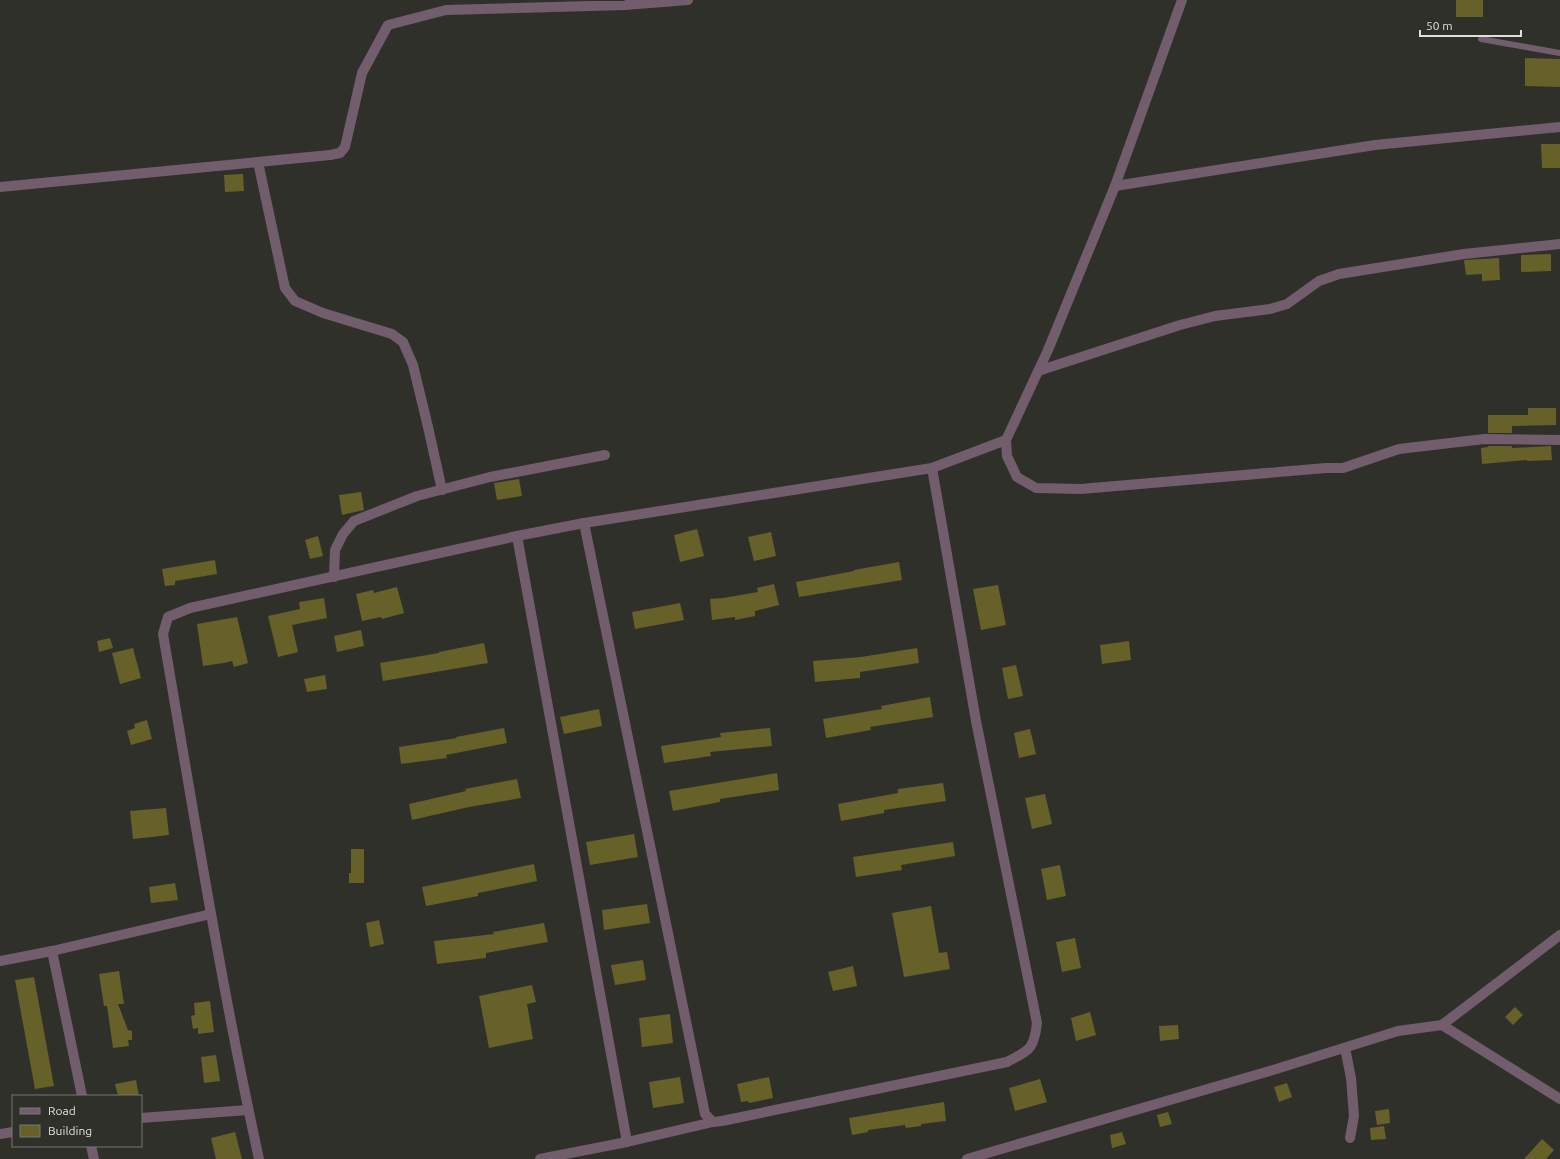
<svg xmlns="http://www.w3.org/2000/svg" width="1560" height="1159" viewBox="0 0 1560 1159" font-family="Ubuntu,sans-serif">
<style>
.building{fill:#666029}
.lines{fill:none;stroke-linecap:round;stroke-linejoin:round}
.lane{stroke:#715d6c;stroke-width:6}
.street{stroke:#715d6c;stroke-width:10}
</style>
<rect width="100%" height="100%" fill="#30302a"/>
<g class="building">
<rect x="1456" y="0" width="27" height="17"/>
<path d="M1525,58L1560,59V87L1525,86Z"/>
<path d="M1541,144H1560V168H1542Z"/>
<path d="M243,174L244,191L225,192L224,175Z"/>
<path d="M1551,254V271L1521,272V255Z"/>
<path d="M1499,258L1500,280L1482,281V274L1466,275L1464,260Z"/>
<path d="M1528,408H1556V425L1512,426V433H1488V415H1528Z"/>
<path d="M1488,446H1512V448L1551,446L1552,460L1527,461V460L1482,464L1481,448L1488,447Z"/>
<path d="M519,479L522,496L497,500L494,483Z"/>
<path d="M361,492L364,510L342,515L339,495Z"/>
<path d="M697,529L704,556L680,562L674,535Z"/>
<path d="M771,532L776,556L754,561L748,537Z"/>
<path d="M318,536L323,556L310,559L305,540Z"/>
<path d="M215,560L217,574L175,581V585L165,586L162,569Z"/>
<path d="M899,562L902,580L799,597L796,582L854,571V570Z"/>
<path d="M774,584L779,605L755,611V616L735,620V617L712,620L710,599L723,598L758,592L757,588Z"/>
<path d="M998,585L1006,625L981,630L973,589Z"/>
<path d="M397,587L404,613L382,619L381,617L362,621L356,594L373,590L374,593Z"/>
<path d="M324,598L327,618L292,625L298,652L278,657L268,616L300,609L299,602Z"/>
<path d="M680,603L684,620L635,629L632,612Z"/>
<path d="M237,617L248,663L234,667L232,661L224,663L203,666L197,624Z"/>
<path d="M361,630L364,646L337,652L334,636Z"/>
<path d="M110,638L113,648L99,652L97,641Z"/>
<path d="M1129,641L1131,660L1102,664L1100,645Z"/>
<path d="M484,643L488,663L383,681L380,663L439,653V652Z"/>
<path d="M133,648L141,678L120,684L112,653Z"/>
<path d="M917,648L919,663L860,672V678L815,682L813,661L861,657Z"/>
<path d="M1016,665L1023,696L1008,699L1002,668Z"/>
<path d="M325,675L327,689L307,692L304,679Z"/>
<path d="M930,697L933,717L870,727L871,730L826,738L823,719L882,709L881,706Z"/>
<path d="M599,709L602,726L564,734L560,717Z"/>
<path d="M147,720L152,739L131,745L127,731L135,728L134,724Z"/>
<path d="M504,728L507,743L446,755L447,758L401,764L399,747L457,738L456,737Z"/>
<path d="M770,728L772,746L710,752L711,756L664,763L661,746L721,737L720,733Z"/>
<path d="M1030,729L1036,754L1019,758L1014,733Z"/>
<path d="M777,773L779,790L720,799V802L673,811L669,791Z"/>
<path d="M517,779L521,798L469,807L412,820L409,804L466,791L465,789Z"/>
<path d="M943,783L946,801L884,810V813L841,821L838,804L898,793V789Z"/>
<path d="M1045,794L1052,824L1032,829L1025,798Z"/>
<path d="M166,808L169,835L133,839L130,811Z"/>
<path d="M634,834L638,857L590,865L586,842Z"/>
<path d="M953,842L955,856L901,865L902,870L856,877L853,857Z"/>
<path d="M351,849H364V883H349V873H351Z"/>
<path d="M534,864L537,881L478,893V896L426,906L422,887Z"/>
<path d="M1060,865L1066,896L1047,900L1041,869Z"/>
<path d="M175,883L178,900L151,903L149,887Z"/>
<path d="M647,904L650,923L604,930L602,910Z"/>
<path d="M931,906L939,953L947,952L950,969L904,977L892,913Z"/>
<path d="M379,920L384,944L370,947L366,923Z"/>
<path d="M544,923L548,942L486,953V958L437,964L434,941L494,934L493,932Z"/>
<path d="M1075,938L1081,968L1062,972L1056,942Z"/>
<path d="M643,960L646,980L615,985L611,965Z"/>
<path d="M853,966L857,986L833,991L828,972Z"/>
<path d="M119,971L124,1004H118L128,1030L132,1031V1040H128L129,1046L113,1048L107,1006H104L99,974Z"/>
<path d="M34,977L54,1086L35,1089L15,980Z"/>
<path d="M532,985L536,1002L527,1004L533,1039L489,1048L479,996Z"/>
<path d="M210,1001L214,1032L198,1034V1028L193,1029L191,1016L195,1015L194,1003Z"/>
<path d="M1515,1007L1523,1015L1513,1025L1505,1017Z"/>
<path d="M1090,1012L1096,1035L1076,1041L1071,1018Z"/>
<path d="M670,1014L673,1043L642,1047L639,1018Z"/>
<path d="M1178,1025L1179,1039L1160,1041L1159,1026Z"/>
<path d="M216,1055L220,1081L204,1083L201,1057Z"/>
<path d="M680,1077L684,1103L653,1108L649,1082Z"/>
<path d="M769,1077L773,1098L749,1103L748,1101L741,1102L737,1084Z"/>
<path d="M1040,1079L1047,1102L1015,1111L1009,1088Z"/>
<path d="M136,1080L139,1096H118L115,1084Z"/>
<path d="M1287,1083L1292,1097L1279,1102L1274,1087Z"/>
<path d="M944,1102L946,1121L921,1124V1126L906,1128L905,1125L868,1130V1132L852,1135L849,1118Z"/>
<path d="M1389,1109L1390,1123L1377,1125L1375,1111Z"/>
<path d="M1168,1112L1172,1124L1160,1127L1157,1115Z"/>
<path d="M1384,1126L1386,1139L1371,1140L1370,1128Z"/>
<path d="M235,1132L242,1159H216L211,1138Z"/>
<path d="M1122,1132L1126,1144L1112,1148L1110,1135Z"/>
<path d="M1542,1139L1554,1150L1546,1159H1524Z"/>
</g>
<g class="lines">
<path class="lane" d="M1481,39L1560,53"/>
<g class="street">
<path d="M258,162L285,288L295,301L323,313L392,334L403,342L413,365L428,427L442,490"/>
<path d="M1115,186L1375,145L1560,127"/>
<path d="M0,187L330,155L340,153L345,147L362,73L388,25L446,10L625,5L688,0"/>
<path d="M1038,371L1180,325L1215,316L1270,309L1287,304L1319,281L1339,274L1464,254L1560,244"/>
<path d="M1006,440L1007,456L1017,477L1036,488L1081,489L1326,468H1343L1399,449L1484,439L1560,440"/>
<path d="M584,523L705,1114L713,1122L722,1121L1007,1062C1029,1050 1034,1050 1037,1023L976,721L932,468"/>
<path d="M517,536L627,1142"/>
<path d="M334,577L335,550L343,534L354,521L417,496L490,477L605,455"/>
<path d="M52,951L82,1096"/>
<path d="M0,961L52,951L211,914"/>
<path d="M1442,1025L1560,1099"/>
<path d="M1345,1048L1351,1078L1354,1116L1350,1138"/>
<path d="M141,1118L248,1110"/>
<path d="M0,1134L13,1132"/>
<path d="M91,1146L94,1159"/>
<path d="M259,1159C221,985 193,809 163,634L168,617L190,608L517,536L584,523L932,468L1006,440L1048,350L1115,186L1182,0"/>
<path d="M540,1159L627,1142L713,1122"/>
<path d="M967,1159L1273,1070L1398,1031L1442,1025L1560,935"/>
</g>
</g>
<rect x="12" y="1095" width="130" height="52" fill="#30302a" stroke="#767671"/>
<rect x="20" y="1108" width="20" height="6" fill="#715d6c" stroke="#767671"/>
<text x="48" y="1115" font-size="12" fill="#e0dfdc">Road</text>
<rect x="20" y="1125" width="20" height="12" fill="#666029" stroke="#767671"/>
<text x="48" y="1135" font-size="12" fill="#e0dfdc">Building</text>
<path d="M1420 30v6h101v-6" fill="none" stroke="#e0dfdc" stroke-width="2"/>
<text x="1426" y="30" font-size="12" fill="#e0dfdc" stroke="#30302a" stroke-width="3" paint-order="stroke">50 m</text>
</svg>
